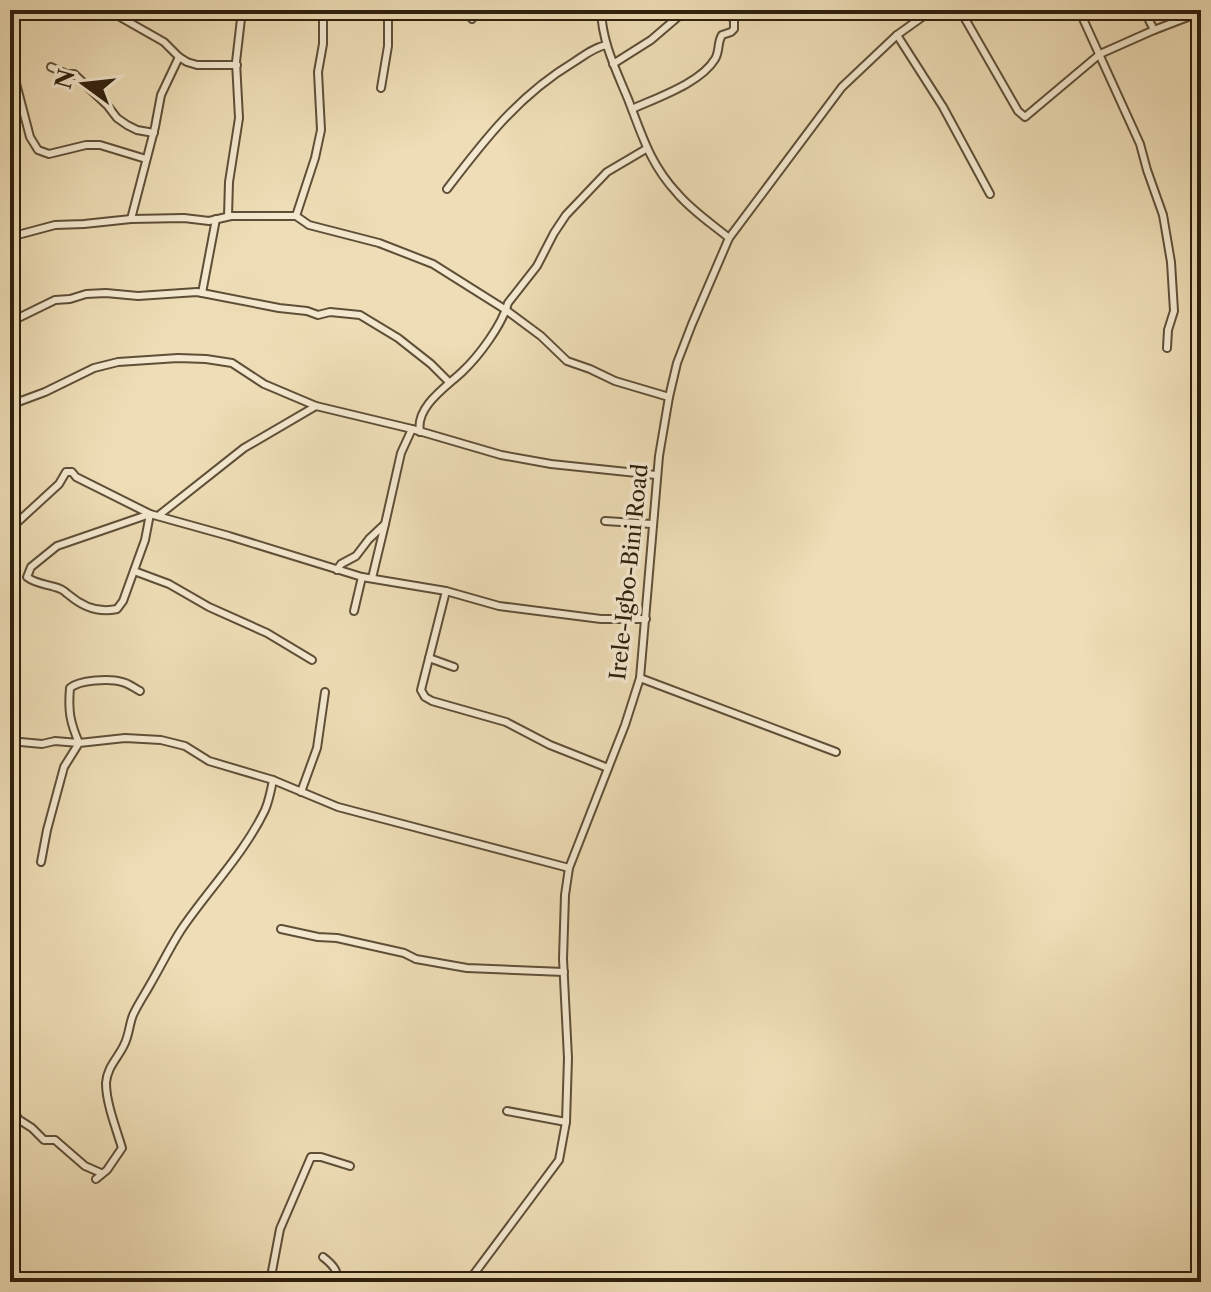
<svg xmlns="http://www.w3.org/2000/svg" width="1211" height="1292" viewBox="0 0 1211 1292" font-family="'Libre Caslon Text',serif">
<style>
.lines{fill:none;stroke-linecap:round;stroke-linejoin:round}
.minor-casing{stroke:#5f4f37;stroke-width:10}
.minor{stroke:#f4e9d0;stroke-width:6}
.labels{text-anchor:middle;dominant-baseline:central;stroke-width:7;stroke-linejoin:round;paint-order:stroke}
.street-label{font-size:22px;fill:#2f200d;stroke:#f4e9d0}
</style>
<rect width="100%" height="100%" fill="#eeddb6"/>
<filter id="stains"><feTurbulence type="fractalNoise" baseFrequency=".0025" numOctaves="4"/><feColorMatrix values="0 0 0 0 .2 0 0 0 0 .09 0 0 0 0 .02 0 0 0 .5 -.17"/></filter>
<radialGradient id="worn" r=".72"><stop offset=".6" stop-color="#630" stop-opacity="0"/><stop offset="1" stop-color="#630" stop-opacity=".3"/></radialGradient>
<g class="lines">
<g class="minor-casing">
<g id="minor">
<path d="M86,10L89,12L113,13L164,42L179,57L187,62L197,65H237"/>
<path d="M323,10V44L318,72L321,130L315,158L296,216L309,225L379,243L433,264L506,310L541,336L567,361L590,369L615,381L669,397"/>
<path d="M601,10C602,42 616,70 628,99C642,135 650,164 677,193C691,210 712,224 729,238"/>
<path d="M960,10L1018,111L1025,117L1100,54L1154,30L1201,12"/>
<path d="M1079,10L1140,144L1147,170L1163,215L1171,262L1174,311L1168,330L1167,348"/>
<path d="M1144,10L1154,30"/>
<path d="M1195,13L1201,33"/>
<path d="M472,19L475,10"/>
<path d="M897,35L943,107L990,194"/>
<path d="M613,64L651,40L686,10"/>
<path d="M51,67L67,74H74L107,105L117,118L127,125L137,130L154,133"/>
<path d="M12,68L30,137L38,150L49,154L86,145H100L146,159"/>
<path d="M381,88L388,46V10"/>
<path d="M632,109C656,98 701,83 715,59C720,51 717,43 722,35L731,32L734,29V18L720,13L717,10"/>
<path d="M447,189C485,139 519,95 574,62C585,55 593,48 606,45"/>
<path d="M228,216L229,182L239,118L236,62L242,10"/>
<path d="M131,219L155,127L161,95L179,57"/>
<path d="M10,237L55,225L84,224L131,219L184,218L209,221L231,216H296"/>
<path d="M202,293L216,219"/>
<path d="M10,322L55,300L70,299L86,294L106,293L138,296L197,292L279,308L307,311L318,315L330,312L360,315L398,338L431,364L449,382"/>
<path d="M1201,380L1198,388L1201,390"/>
<path d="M10,405L45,392L94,368L118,362L178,358L206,359L232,363L264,384L316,406L412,429L501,455L551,464L656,475"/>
<path d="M420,432C415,407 446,387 462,372C479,356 502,325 508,303L537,266L554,233L566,215L607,172L646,149"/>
<path d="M150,514L145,540L123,601L117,609C99,613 83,607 69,595C62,590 66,591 58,588C47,584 36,584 27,577L31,567L57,546Z"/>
<path d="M158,516L244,448L316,406"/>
<path d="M605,521L652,524"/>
<path d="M10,529L59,484L66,472H72L76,477L150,514L229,536L362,577L446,591L499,606L601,619H646"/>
<path d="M337,570L341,564L356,556L369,539L385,524L401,453L412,429"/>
<path d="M134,571L169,584L209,607L267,633L312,660"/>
<path d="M372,578L385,524"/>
<path d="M446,591L421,690L425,697L432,701L506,722L550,745L608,768"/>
<path d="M354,611L362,577"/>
<path d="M429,658L454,667"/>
<path d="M640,678L836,752"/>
<path d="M10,741L42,744L55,741L79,743C70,722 68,711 70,688C79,680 110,678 122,682C128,683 134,688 140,691"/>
<path d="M301,792L317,748L325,692"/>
<path d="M41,862L47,830L64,767L79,743L125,738L161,740L185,746L209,761L273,780L338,807L569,868"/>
<path d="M281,929L318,937L337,938L404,953L416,959L467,968L564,972"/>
<path d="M10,1102L18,1119"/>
<path d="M507,1111L566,1122"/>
<path d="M10,1123L18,1119L32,1128L44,1140H55L85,1166L101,1173"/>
<path d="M96,1179L107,1170L122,1148C116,1128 106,1103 106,1083C107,1067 118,1058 124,1045C129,1036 129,1025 133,1015C138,1004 145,994 151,983C161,966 170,947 181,930C208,890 244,854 265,810C269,801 271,790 273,780"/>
<path d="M323,1257C332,1264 338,1270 338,1282"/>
<path d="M270,1282L280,1229L311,1157H321L350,1166"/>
<path d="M468,1282L559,1160L566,1122L568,1058L563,959L565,895L569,868L625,725L640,678L659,456L669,397L677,363L692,324L729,238L842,87L897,35L932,10"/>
</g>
</g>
<use href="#minor" class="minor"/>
</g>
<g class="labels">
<g class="street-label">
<text transform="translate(629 572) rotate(-84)">Irele-Igbo-Bini Road</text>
</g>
</g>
<rect width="1211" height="1292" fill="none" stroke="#eeddb6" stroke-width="40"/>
<rect x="12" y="12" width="1187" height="1268" fill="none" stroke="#2f200d" stroke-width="4"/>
<rect x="20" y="20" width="1171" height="1252" fill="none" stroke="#2f200d" stroke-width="2"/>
<g transform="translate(84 84) rotate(285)" stroke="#f4e9d0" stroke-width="6" paint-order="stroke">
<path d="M0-6L14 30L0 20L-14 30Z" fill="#2f200d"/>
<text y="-12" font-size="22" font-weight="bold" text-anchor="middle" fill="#2f200d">N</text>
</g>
<rect width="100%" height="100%" filter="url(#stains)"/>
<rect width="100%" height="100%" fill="url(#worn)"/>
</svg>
